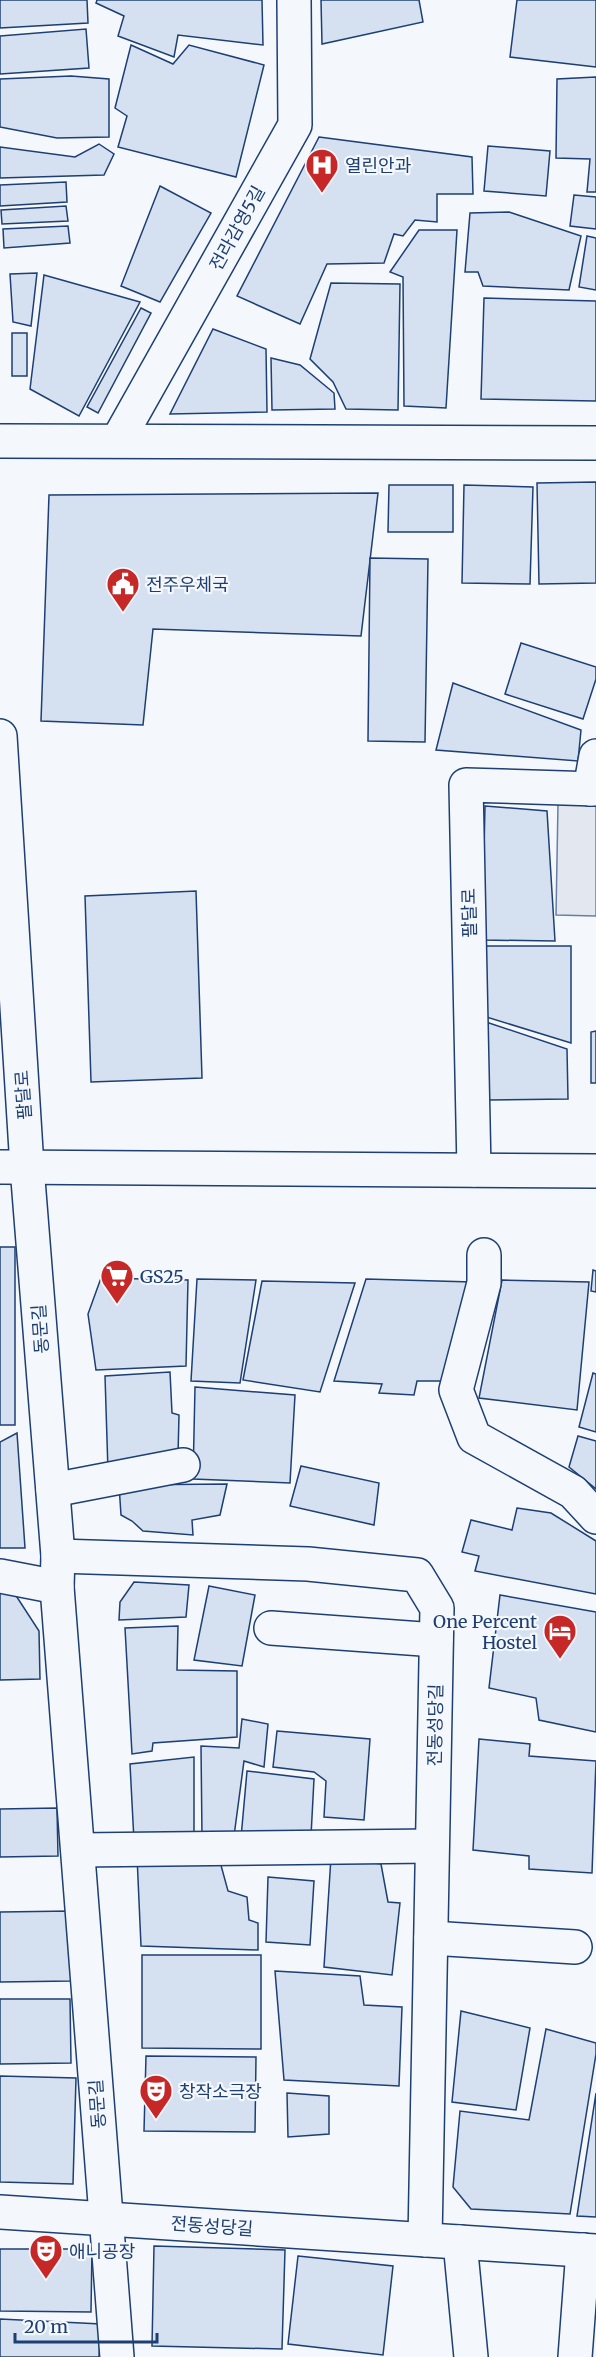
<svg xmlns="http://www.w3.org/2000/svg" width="596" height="2357" viewBox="0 0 596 2357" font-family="Merriweather,'Noto Sans KR',serif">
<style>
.parking{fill:#e3e8f0;stroke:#687fa3;stroke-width:1.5}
.building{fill:#d5e0f0;stroke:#1d3f73;stroke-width:1.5}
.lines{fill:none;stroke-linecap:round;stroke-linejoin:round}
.minor-casing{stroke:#1d3f73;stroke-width:36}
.minor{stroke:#f4f7fb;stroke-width:33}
.labels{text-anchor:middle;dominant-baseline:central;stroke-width:4.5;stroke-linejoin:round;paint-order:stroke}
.poi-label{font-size:18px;fill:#1d3f73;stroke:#f4f7fb;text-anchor:start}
.street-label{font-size:18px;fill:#1d3f73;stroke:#f4f7fb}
</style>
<rect width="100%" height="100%" fill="#f4f7fb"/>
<path class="parking" d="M558,804L596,805V916L556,915Z"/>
<g class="building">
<path d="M0,0H87L88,23L0,28Z"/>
<path d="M97,0H262L263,45L178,35L174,57L118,36L124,16L96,3Z"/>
<path d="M321,0H419L423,22L322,44Z"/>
<path d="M517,0H596V67L510,57Z"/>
<path d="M86,29L89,68L0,74V36Z"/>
<path d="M131,45L173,64L189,45L264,65L236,177L118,147L127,116L115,108Z"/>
<path d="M71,76L109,79V137L57,138L0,127V79Z"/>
<path d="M596,77V192H587L590,159L556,158L557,79Z"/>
<path d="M319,137L472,157L473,194H437V222L415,220L403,236L394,234L384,263L327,264L300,324L237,296Z"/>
<path d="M99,144L114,154L104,175L0,178V147L75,157Z"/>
<path d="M488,146L550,151L546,196L484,191Z"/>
<path d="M66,182L67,202L0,206V185Z"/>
<path d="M160,186L211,213L160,302L121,286Z"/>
<path d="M574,195L596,197V229L570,226Z"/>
<path d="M66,206L68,221L2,224L1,210Z"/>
<path d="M509,212L581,236L569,290L483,286L478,272H465L470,213Z"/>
<path d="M68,226L70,243L4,248L3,229Z"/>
<path d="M419,230H457L446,408L404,406L403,277L390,272Z"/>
<path d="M587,236L596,238V290L579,287Z"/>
<path d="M37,273L31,326L13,322L10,274Z"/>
<path d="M44,275L140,302L79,416L30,389Z"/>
<path d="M331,283L400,284L398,410L346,409L333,382L310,359Z"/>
<path d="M484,298L596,301V401L481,399Z"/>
<path d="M141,308L151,313L98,413L87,407Z"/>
<path d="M213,329L266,349L267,412L170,414Z"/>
<rect x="12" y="333" width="15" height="43"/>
<path d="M271,358L300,365L334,393L335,409L272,410Z"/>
<path d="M596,482V583L539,584L537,483Z"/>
<path d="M389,485H453V532H388Z"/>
<path d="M464,485L533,487L530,584L462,583Z"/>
<path d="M378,493L361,636L153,629L143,725L41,721L49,495Z"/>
<path d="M370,558L428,559L425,742L368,741Z"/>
<path d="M521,643L596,667V679L583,719L505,694Z"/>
<path d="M453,683L581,730L578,761L436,750Z"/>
<path d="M485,806L547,811L555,941L482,940Z"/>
<path d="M196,891L202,1078L91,1082L85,896Z"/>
<path d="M482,946H571V1043L480,1015Z"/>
<path d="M483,1021L567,1049L568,1099L489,1100Z"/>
<path d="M596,1031V1083H591V1032Z"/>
<rect x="0" y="1247" width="15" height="178"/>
<path d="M593,1270L596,1271V1292L591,1291Z"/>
<path d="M101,1278L188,1280L186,1366L96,1370L88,1314Z"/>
<path d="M197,1279L256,1280L240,1383L191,1381Z"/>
<path d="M366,1279L472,1282L452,1381H417L414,1395L379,1393L382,1384L334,1381Z"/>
<path d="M502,1280L589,1282L577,1410L479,1398Z"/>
<path d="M262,1281L355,1283L320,1392L243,1380Z"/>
<path d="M170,1372L172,1413L179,1415L178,1455L108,1471L105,1376Z"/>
<path d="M593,1373L596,1374V1432L579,1427Z"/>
<path d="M195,1387L295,1395L290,1483L193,1479Z"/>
<path d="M17,1433L25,1548H0V1442Z"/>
<path d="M578,1436L596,1441V1489L569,1467Z"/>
<path d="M301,1466L379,1483L374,1525L290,1506Z"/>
<path d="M227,1484L220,1515L192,1520L193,1535L143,1531L132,1521L121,1515L119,1485Z"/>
<path d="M517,1508L551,1513L596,1541V1594L475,1571L479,1556L462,1552L471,1520L512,1530Z"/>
<path d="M134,1582L189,1585L186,1617L119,1620L120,1602Z"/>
<path d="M209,1586L255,1595L242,1666L194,1660Z"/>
<path d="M0,1590L13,1591L39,1631L40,1679L0,1680Z"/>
<path d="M500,1595L596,1612V1732L539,1720L536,1698L489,1688Z"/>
<path d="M178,1626L177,1670L237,1671V1737L153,1743L152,1751L132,1754L125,1628Z"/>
<path d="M242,1719L268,1724L264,1767L244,1761L234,1836L202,1837L201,1746L239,1748Z"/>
<path d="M277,1731L370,1739L364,1820L324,1817L326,1781L314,1772L273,1767Z"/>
<path d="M479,1739L530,1744L529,1756L596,1761L592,1873L529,1869V1856L473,1850Z"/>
<path d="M194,1757V1835L134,1841L130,1764Z"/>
<path d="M247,1771L314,1779L311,1836L241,1838Z"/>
<path d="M57,1808L58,1856L0,1857V1809Z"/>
<path d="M137,1856L219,1858L228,1891L247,1897L249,1920L258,1923V1950L141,1946Z"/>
<path d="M331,1857L381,1864L388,1902L400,1903L392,1975L324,1967Z"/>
<path d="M268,1877L314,1881L310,1945L266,1942Z"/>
<path d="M71,1911V1981L0,1982V1912Z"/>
<path d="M142,1955H261V2049L142,2048Z"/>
<path d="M275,1971L360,1976L364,2005L402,2007L399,2086L284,2080Z"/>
<path d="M0,1999H70L71,2063L0,2064Z"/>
<path d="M461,2011L530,2028L516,2110L452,2102Z"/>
<path d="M546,2029L596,2043V2054L570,2214L471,2209L453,2187L460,2111L529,2120Z"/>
<path d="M146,2056L256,2057L255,2132L144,2131Z"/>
<path d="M0,2076L76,2078L73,2184L0,2182Z"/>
<path d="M287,2093L329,2096V2134L288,2137Z"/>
<path d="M596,2093V2217L577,2216Z"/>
<path d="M154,2246L285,2250L282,2349L152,2346Z"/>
<path d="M0,2249H92L91,2312L0,2311Z"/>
<path d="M298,2256L393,2266L383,2355L288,2344Z"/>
<path d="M0,2319L101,2324L99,2357H0Z"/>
</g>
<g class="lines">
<g class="minor-casing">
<g id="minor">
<path d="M118,440L295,125L294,0"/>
<path d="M0,441L596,443"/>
<path d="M0,736L27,1167L58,1556L57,1587L117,2357"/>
<path d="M590,789L596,756"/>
<path d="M0,1167L596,1171"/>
<path d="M474,1170L466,785L596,789"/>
<path d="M484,1255V1283L456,1390L474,1437L573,1492L596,1517"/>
<path d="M53,1490L183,1465"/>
<path d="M58,1556L308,1564L417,1575L437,1608L425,2240"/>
<path d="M0,1576L57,1587"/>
<path d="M271,1628L436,1640"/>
<path d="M78,1850L432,1846"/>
<path d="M431,1938L575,1947"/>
<path d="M0,2212L596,2251"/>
<path d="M460,2242L471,2357"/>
<path d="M575,2357L583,2250"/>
</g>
</g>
<use href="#minor" class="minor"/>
</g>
<defs>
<g id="hospital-pin" transform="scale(1.725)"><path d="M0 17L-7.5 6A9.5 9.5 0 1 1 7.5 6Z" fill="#c62828" stroke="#f4f7fb"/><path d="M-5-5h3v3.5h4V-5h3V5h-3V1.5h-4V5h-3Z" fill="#fff"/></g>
<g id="civic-pin" transform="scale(1.725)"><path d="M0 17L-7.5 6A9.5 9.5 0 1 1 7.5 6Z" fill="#c62828" stroke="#f4f7fb"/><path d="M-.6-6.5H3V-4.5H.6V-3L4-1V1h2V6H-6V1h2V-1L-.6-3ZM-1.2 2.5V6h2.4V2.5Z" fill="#fff"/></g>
<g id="supermarket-pin" transform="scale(1.725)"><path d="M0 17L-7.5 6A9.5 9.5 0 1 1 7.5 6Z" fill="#c62828" stroke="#f4f7fb"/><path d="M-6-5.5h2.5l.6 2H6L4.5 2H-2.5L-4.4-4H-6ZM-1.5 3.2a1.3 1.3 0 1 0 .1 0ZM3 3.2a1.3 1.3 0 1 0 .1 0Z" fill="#fff"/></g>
<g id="hotel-pin" transform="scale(1.725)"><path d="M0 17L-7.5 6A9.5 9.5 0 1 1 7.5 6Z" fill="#c62828" stroke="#f4f7fb"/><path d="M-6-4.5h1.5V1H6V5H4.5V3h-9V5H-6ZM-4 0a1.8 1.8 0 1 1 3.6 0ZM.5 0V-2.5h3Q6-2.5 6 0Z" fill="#fff"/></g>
<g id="theatre-pin" transform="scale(1.725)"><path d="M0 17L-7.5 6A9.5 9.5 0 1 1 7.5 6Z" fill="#c62828" stroke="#f4f7fb"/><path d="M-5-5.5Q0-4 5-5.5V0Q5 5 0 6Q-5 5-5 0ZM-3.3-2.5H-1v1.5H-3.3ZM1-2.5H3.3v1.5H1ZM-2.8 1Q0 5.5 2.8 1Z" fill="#fff"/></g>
</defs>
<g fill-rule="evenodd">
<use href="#hospital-pin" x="322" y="165"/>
<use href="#civic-pin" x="123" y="584"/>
<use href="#supermarket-pin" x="117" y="1276"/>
<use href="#hotel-pin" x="560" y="1631"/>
<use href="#theatre-pin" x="156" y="2091"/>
<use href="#theatre-pin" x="46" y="2251"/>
</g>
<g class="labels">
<g class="poi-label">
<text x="345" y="165">열린안과</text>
<text x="146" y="584">전주우체국</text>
<text x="140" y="1276">GS25</text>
<text x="537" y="1621" text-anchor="end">One Percent<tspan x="537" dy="21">Hostel</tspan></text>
<text x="179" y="2091">창작소극장</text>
<text x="69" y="2251">애니공장</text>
</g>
<g class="street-label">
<text transform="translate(237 228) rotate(-61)">전라감영5길</text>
<text transform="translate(469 913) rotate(-91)">팔달로</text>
<text transform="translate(23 1095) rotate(-94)">팔달로</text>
<text transform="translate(40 1329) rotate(-94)">동문길</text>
<text transform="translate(435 1725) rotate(-89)">전동성당길</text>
<text transform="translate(97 2104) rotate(-94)">동문길</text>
<text transform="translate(212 2226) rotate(4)">전동성당길</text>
</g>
</g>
<path d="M15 2333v9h142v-9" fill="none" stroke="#1d3f73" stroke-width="3"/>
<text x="24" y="2333" font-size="18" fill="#1d3f73" stroke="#f4f7fb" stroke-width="4.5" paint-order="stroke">20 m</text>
</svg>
